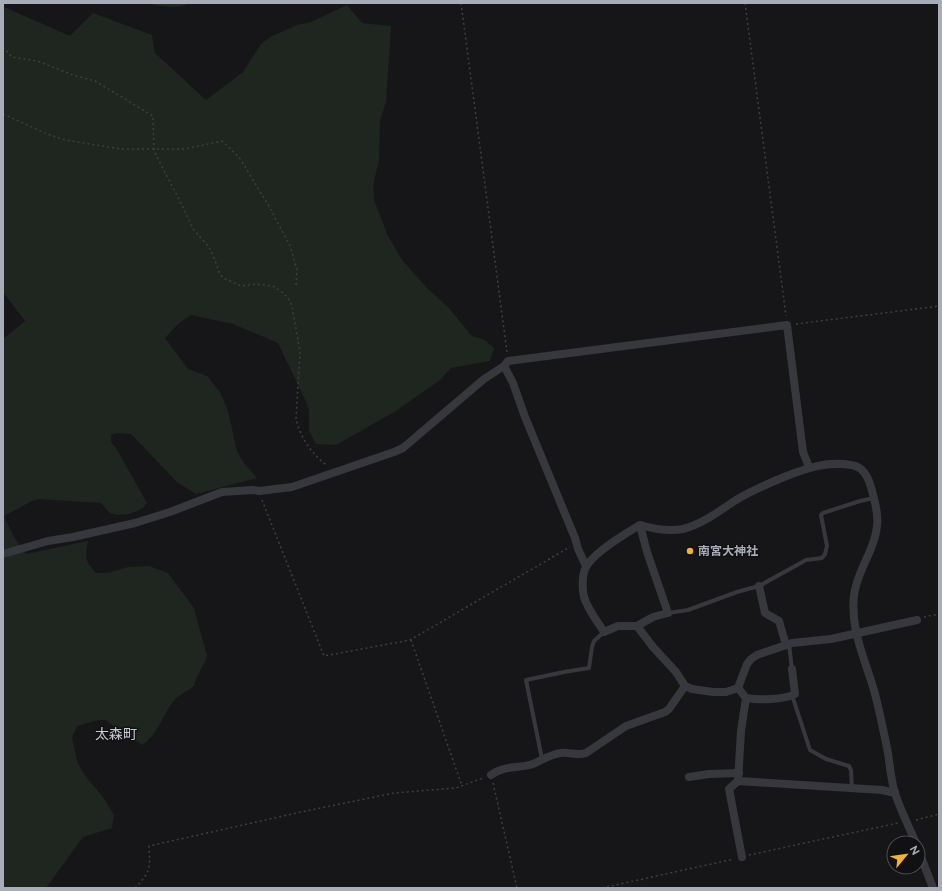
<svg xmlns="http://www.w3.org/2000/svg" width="942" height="891" viewBox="0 0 942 891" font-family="Raleway,'Noto Sans JP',sans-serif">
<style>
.green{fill:#1e261f}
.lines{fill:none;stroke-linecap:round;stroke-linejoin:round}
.path{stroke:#3d3f44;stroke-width:1.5;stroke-dasharray:2 3;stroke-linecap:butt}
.service{stroke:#37383d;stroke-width:4}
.minor{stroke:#37383d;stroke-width:8}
.poi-dot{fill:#f2b134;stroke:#111113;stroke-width:1.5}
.labels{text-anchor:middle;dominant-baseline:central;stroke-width:3;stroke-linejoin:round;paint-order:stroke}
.poi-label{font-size:12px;font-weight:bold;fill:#a8adb8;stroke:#111113;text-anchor:start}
.quarter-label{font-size:14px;fill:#c9ccd4;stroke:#111113}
</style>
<rect width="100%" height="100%" fill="#161618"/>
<g class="green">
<path d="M3,3H5L4,7L70,36L93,13L152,35L155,53L206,100L243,72L261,44L272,36L297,25L311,22L347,5L362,23L391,26L386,102L380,120L379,160L373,186L374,200L388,236L402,260L428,289L448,307L472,336L485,340L494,348L490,361L451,368L440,380L396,411L336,445L316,444L309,431V410L307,404L278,343L233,324L191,315L178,324L165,338L188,369L207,376L220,392L228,411L237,451L244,463L257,478L196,494L177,482L131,434L117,433L111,435V442L116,448L147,503L143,508L130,514L117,515L110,513L101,503L40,499L34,500L4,516L14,537L26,554L88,541C85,559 84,559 96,573H108L128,567L149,566L168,573L194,608L207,656C204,667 196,674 194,686C187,691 177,696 172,703C162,717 157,736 142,745L105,720H98L77,726L72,738L78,764L86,777L103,797L114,815L112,828L83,837L46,888H3V339L25,321L3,292Z"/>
<path d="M145,3H191C176,10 160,6 145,3Z"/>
</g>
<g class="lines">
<g class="path">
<path d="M461,3L507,352"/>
<path d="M745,3L786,316"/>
<path d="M3,47L12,57L37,61L73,75L95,81L153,116L154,149L157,157L184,209L193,229L209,247L215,260L219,272L223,278L241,286L256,284L273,286L283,293L288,298L292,306L300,352L296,419C300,437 312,455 328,466"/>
<path d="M3,114L50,135L65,140L121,149H185L222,141L239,157L270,208L290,246L297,270L296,286"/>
<path d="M796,324L939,306"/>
<path d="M262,500L324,656L410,640L570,547"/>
<path d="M924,617L939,614"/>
<path d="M411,640L462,786"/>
<path d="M493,783L517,888"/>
<path d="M916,820L939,814"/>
<path d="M749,855L898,823"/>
<path d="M135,888C151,871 150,869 149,846L301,812L394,793L456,788L483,778"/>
<path d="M602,888L734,859"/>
</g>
<g class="service">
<path d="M668,613L688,610L737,592L759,586L806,560L822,558L825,554L827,546L821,515L823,513L860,501L874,498"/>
<path d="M789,644L792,669"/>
<path d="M792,695L810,750L826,759L849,766L851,770L852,789"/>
<path d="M542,759L526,680L564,672L589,668L592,647L594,641L604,632"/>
</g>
<g class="minor">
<path d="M504,366L508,361L787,325L803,452L809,467"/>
<path d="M3,554L48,541L73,537L135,523L170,512L222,492L253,490L259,491L292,487L394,452L403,448L484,379L504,366L513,383L525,417L575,538L578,549L586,566"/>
<path d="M759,586L765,613L779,621L786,645"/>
<path d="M637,626L653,617L668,613L647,552L640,525"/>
<path d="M738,688L726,692H713L692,689L685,686L676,672L653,647L637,626H618L604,632C597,621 588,610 584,597C582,589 582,574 586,567C594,552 625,534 640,525C654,529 668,532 683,529C703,524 719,511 736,500C751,491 767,484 784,477C807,468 827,461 851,465C862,466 867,475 870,484C880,516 881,529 866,560C861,571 855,584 854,596C850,631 866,661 875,694C880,713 884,733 888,753C890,766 891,781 895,793C900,809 909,827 916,843"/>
<path d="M746,698C759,700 783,700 795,694L792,669"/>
<path d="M491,775C504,765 518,769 533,764C542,760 551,754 561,753C570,752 578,756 586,753L626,726L665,712L669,709L685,686"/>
<path d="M689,777L709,774L739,773"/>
<path d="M738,781L882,790L895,793"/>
<path d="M918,849L933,888"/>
<path d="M742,857L729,789L738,781L741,731L746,698L738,688L747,664L751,659L757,655L792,643L831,639L917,620"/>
</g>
</g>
<circle class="poi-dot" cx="690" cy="551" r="4"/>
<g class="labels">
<g class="poi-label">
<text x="698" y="551">南宮大神社</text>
</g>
<g class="quarter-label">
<text x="116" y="734">太森町</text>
</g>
</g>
<rect width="942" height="891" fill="none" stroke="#a8adb8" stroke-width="8"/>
<g transform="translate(906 855) rotate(61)"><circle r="19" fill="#111113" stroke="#4d4f55"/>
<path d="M0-3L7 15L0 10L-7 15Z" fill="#f2b134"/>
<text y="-6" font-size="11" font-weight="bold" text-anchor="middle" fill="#a8adb8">N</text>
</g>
</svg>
